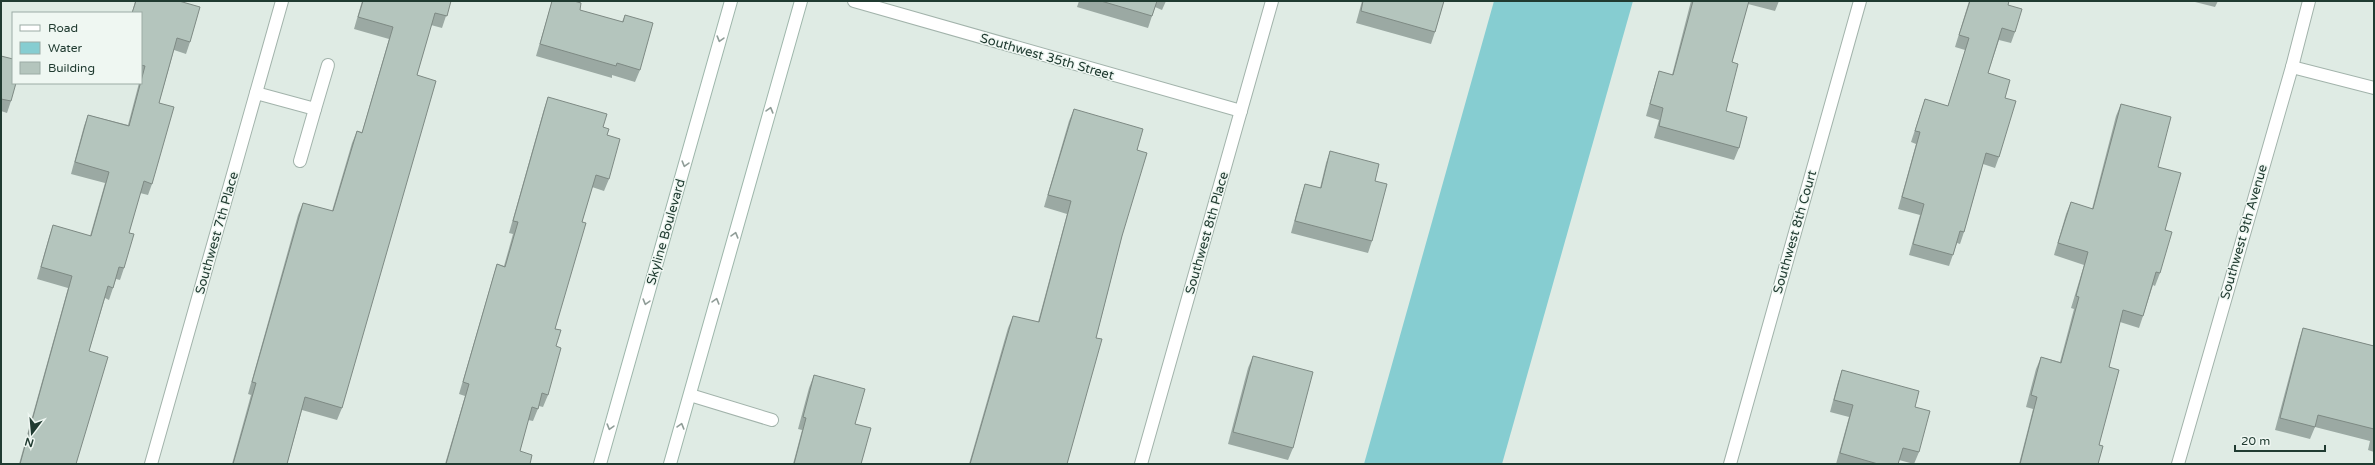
<svg xmlns="http://www.w3.org/2000/svg" width="2375" height="465" viewBox="0 0 2375 465" font-family="'Varela Round',sans-serif">
<style>
.water{fill:#86cdd1}
.lines{fill:none;stroke-linecap:round;stroke-linejoin:round}
.lane-casing{stroke:#a2b3ab;stroke-width:14}
.street-casing{stroke:#a2b3ab;stroke-width:14}
.secondary-casing{stroke:#9eb6ab;stroke-width:14}
.lane{stroke:#fff;stroke-width:12}
.street{stroke:#fff;stroke-width:12}
.secondary{stroke:#fff;stroke-width:12}
.wall{fill:#9ba9a3}
.building{fill:#b4c5bd;stroke:#7e8a84}
.oneway{stroke:#909d98}
.labels{text-anchor:middle;dominant-baseline:central;stroke-width:3;stroke-linejoin:round;paint-order:stroke}
.street-label{font-size:13px;fill:#203b31;stroke:#eff7f2}
</style>
<rect width="100%" height="100%" fill="#dfebe4"/>
<path class="water" d="M1494,1H1633L1502,464H1364Z"/>
<g class="lines">
<g class="lane-casing">
<g id="lane">
<path d="M256,93L315,109L300,161"/>
<path d="M315,109L328,65"/>
<path d="M690,395L772,420"/>
</g>
</g>
<g class="street-casing">
<g id="street">
<path d="M854,1L1241,111"/>
<path d="M2292,67L2374,88"/>
<path d="M151,464L282,1"/>
<path d="M1141,464L1272,1"/>
<path d="M1730,464L1860,1"/>
<path d="M2178,464L2292,67L2309,1"/>
</g>
</g>
<g class="secondary-casing">
<g id="secondary">
<path d="M600,464L731,1"/>
<path d="M670,464L801,1"/>
</g>
</g>
<use href="#lane" class="lane"/>
<use href="#street" class="street"/>
<use href="#secondary" class="secondary"/>
</g>
<g class="wall">
<path d="M135,1H179L190,42L186,54L174,50L159,103L152,184L148,195L140,193L129,233L124,268L120,280L116,279L109,300L105,298L89,351L76,464H19L68,288L37,279L49,237L53,225L90,236L105,183L71,174L84,126L88,115L128,125L139,83H141V13H132Z"/>
<path d="M362,1H451L442,28L431,25L417,75L342,408L337,420L302,410L287,464H232L251,395L248,394L298,215L303,203L332,211L352,143L357,131L362,132L389,39L354,29Z"/>
<path d="M552,1H574L580,10L622,22L625,15L640,70L635,82L612,75V78L536,56Z"/>
<path d="M1079,1H1166L1162,10L1155,7L1148,28L1077,7Z"/>
<path d="M1362,1H1444L1435,32L1431,44L1356,23Z"/>
<path d="M1691,1H1779L1775,11L1748,4L1732,62L1726,111L1739,148L1734,160L1654,138L1659,120L1646,116L1655,84L1659,71L1672,75Z"/>
<path d="M1968,1H2009L2008,5L2015,32L2011,43L1999,40L1988,73L2005,98L1999,157L1995,168L1983,164L1964,232L1960,244L1957,243L1949,266L1909,255L1920,215L1898,209L1916,144L1911,142L1925,99L1948,106L1965,50L1955,47L1969,1Z"/>
<path d="M2191,1H2218L2215,7Z"/>
<path d="M1,56L11,101L7,113L1,111Z"/>
<path d="M548,97L603,127L607,135L609,179L604,191L592,187L582,222L555,329L556,346L548,395L543,407L539,406L533,421L528,420L520,451L530,464H445L465,396L459,394L493,277L497,264L504,266L513,234L509,233L544,109Z"/>
<path d="M2121,104L2158,167L2165,230L2160,273L2155,286L2153,285L2143,316L2139,328L2120,322L2109,367L2099,445L2098,464H2019L2033,409L2026,407L2036,369L2041,357L2060,362L2074,309L2071,308L2084,265L2054,255L2066,214L2071,202L2092,209L2116,116Z"/>
<path d="M1074,109L1137,150L1122,236L1096,338L1067,464H969L1008,328L1013,316L1038,322L1067,214L1044,207L1069,121Z"/>
<path d="M1330,151L1375,181L1372,241L1368,253L1291,233L1301,196L1305,184L1320,188L1326,163Z"/>
<path d="M2303,328L2374,346V452L2368,450L2370,441L2315,427L2310,439L2275,430L2299,340Z"/>
<path d="M1253,356L1293,448L1288,460L1228,444L1248,368Z"/>
<path d="M1842,370L1915,407L1919,452L1914,464L1899,460L1898,464H1836L1849,417L1830,412L1838,382Z"/>
<path d="M814,375L855,424L861,464H793L802,430L798,429L809,388Z"/>
</g>
<g class="building">
<path d="M136,1H179L200,7L190,42L177,38L159,103L174,107L152,184L144,181L129,233L134,234L124,268L119,267L113,288L108,286L89,351L108,357L76,464H20L72,276L41,267L53,225L91,236L109,172L75,162L88,115L129,126L145,66L141,65V13H132Z"/>
<path d="M363,1H451L447,16L435,13L417,75L436,81L342,408L305,397L287,464H233L256,383L252,382L303,203L333,211L357,131L362,133L393,27L358,17Z"/>
<path d="M552,1H574L581,3L580,10L623,22L625,15L653,23L640,70L617,63L616,66L540,44Z"/>
<path d="M1101,1H1157L1152,16Z"/>
<path d="M1363,1H1444L1435,32L1361,11Z"/>
<path d="M1693,1H1749L1732,62L1738,64L1726,111L1747,117L1739,148L1659,126L1663,108L1650,104L1659,71L1673,75Z"/>
<path d="M1970,1H2009L2008,5L2022,9L2015,32L2002,28L1988,73L2010,80L2005,98L2016,101L1999,157L1986,153L1964,232L1960,231L1953,255L1913,244L1924,204L1902,197L1920,132L1915,131L1925,99L1948,106L1969,38L1959,35Z"/>
<path d="M1,56L13,59V83H16L11,101L1,99Z"/>
<path d="M548,97L607,114L603,127L609,129L607,135L620,139L609,179L596,175L582,222L586,223L555,329L561,330L556,346L561,348L548,395L542,393L538,409L532,407L520,451L532,455L530,464H446L469,384L463,382L497,264L505,267L518,222L513,221Z"/>
<path d="M2121,104L2171,117L2158,167L2181,173L2165,230L2172,232L2160,273L2156,272L2143,316L2123,310L2109,367L2119,370L2099,445L2103,446L2098,464H2020L2037,397L2031,395L2041,357L2061,363L2079,297L2076,296L2088,252L2058,243L2071,202L2093,209Z"/>
<path d="M1074,109L1143,129L1137,150L1147,153L1122,236L1096,338L1102,339L1067,464H970L1013,316L1039,322L1071,201L1048,195Z"/>
<path d="M1330,151L1379,164L1375,181L1387,184L1372,241L1295,221L1305,184L1321,188Z"/>
<path d="M2303,328L2374,346V429L2318,415L2315,427L2280,418Z"/>
<path d="M1253,356L1313,372L1293,448L1233,432Z"/>
<path d="M1842,370L1919,391L1915,407L1930,411L1919,452L1903,448L1898,464H1878L1840,453L1853,405L1834,400Z"/>
<path d="M814,375L865,389L855,424L871,428L861,464H794L806,418L803,417Z"/>
</g>
<defs><path id="oneway-chevron" d="M-2-3.5L2.5 0L-2 3.5" fill="none" stroke-width="1.6" stroke-linecap="round" stroke-linejoin="round"/></defs>
<g class="oneway">
<use href="#oneway-chevron" transform="translate(720 39) rotate(106)"/>
<use href="#oneway-chevron" transform="translate(770 110) rotate(-74)"/>
<use href="#oneway-chevron" transform="translate(685 164) rotate(106)"/>
<use href="#oneway-chevron" transform="translate(735 235) rotate(-74)"/>
<use href="#oneway-chevron" transform="translate(716 301) rotate(-74)"/>
<use href="#oneway-chevron" transform="translate(646 302) rotate(106)"/>
<use href="#oneway-chevron" transform="translate(681 426) rotate(-74)"/>
<use href="#oneway-chevron" transform="translate(610 427) rotate(106)"/>
</g>
<g class="labels">
<g class="street-label">
<text transform="translate(1047 57) rotate(16)">Southwest 35th Street</text>
<text transform="translate(666 232) rotate(-74)">Skyline Boulevard</text>
<text transform="translate(1795 232) rotate(-74)">Southwest 8th Court</text>
<text transform="translate(2244 232) rotate(-74)">Southwest 9th Avenue</text>
<text transform="translate(217 233) rotate(-74)">Southwest 7th Place</text>
<text transform="translate(1207 233) rotate(-74)">Southwest 8th Place</text>
</g>
</g>
<rect width="2375" height="465" fill="none" stroke="#203b31" stroke-width="4"/>
<rect x="12" y="12" width="130" height="72" fill="#eff7f2" stroke="#9caca5"/>
<rect x="20" y="25" width="20" height="6" fill="#ffffff" stroke="#9caca5"/>
<text x="48" y="32" font-size="12" fill="#203b31">Road</text>
<rect x="20" y="42" width="20" height="12" fill="#86cdd1" stroke="#9caca5"/>
<text x="48" y="52" font-size="12" fill="#203b31">Water</text>
<rect x="20" y="62" width="20" height="12" fill="#b4c5bd" stroke="#9caca5"/>
<text x="48" y="72" font-size="12" fill="#203b31">Building</text>
<g transform="translate(32 433) rotate(196)" stroke="#eff7f2" stroke-width="3" paint-order="stroke">
<path d="M0-3L7 15L0 10L-7 15Z" fill="#203b31"/>
<text y="-6" font-size="11" font-weight="bold" text-anchor="middle" fill="#203b31">N</text>
</g>
<path d="M2235 445v6h90v-6" fill="none" stroke="#203b31" stroke-width="2"/>
<text x="2241" y="445" font-size="12" fill="#203b31" stroke="#eff7f2" stroke-width="3" paint-order="stroke">20 m</text>
</svg>
